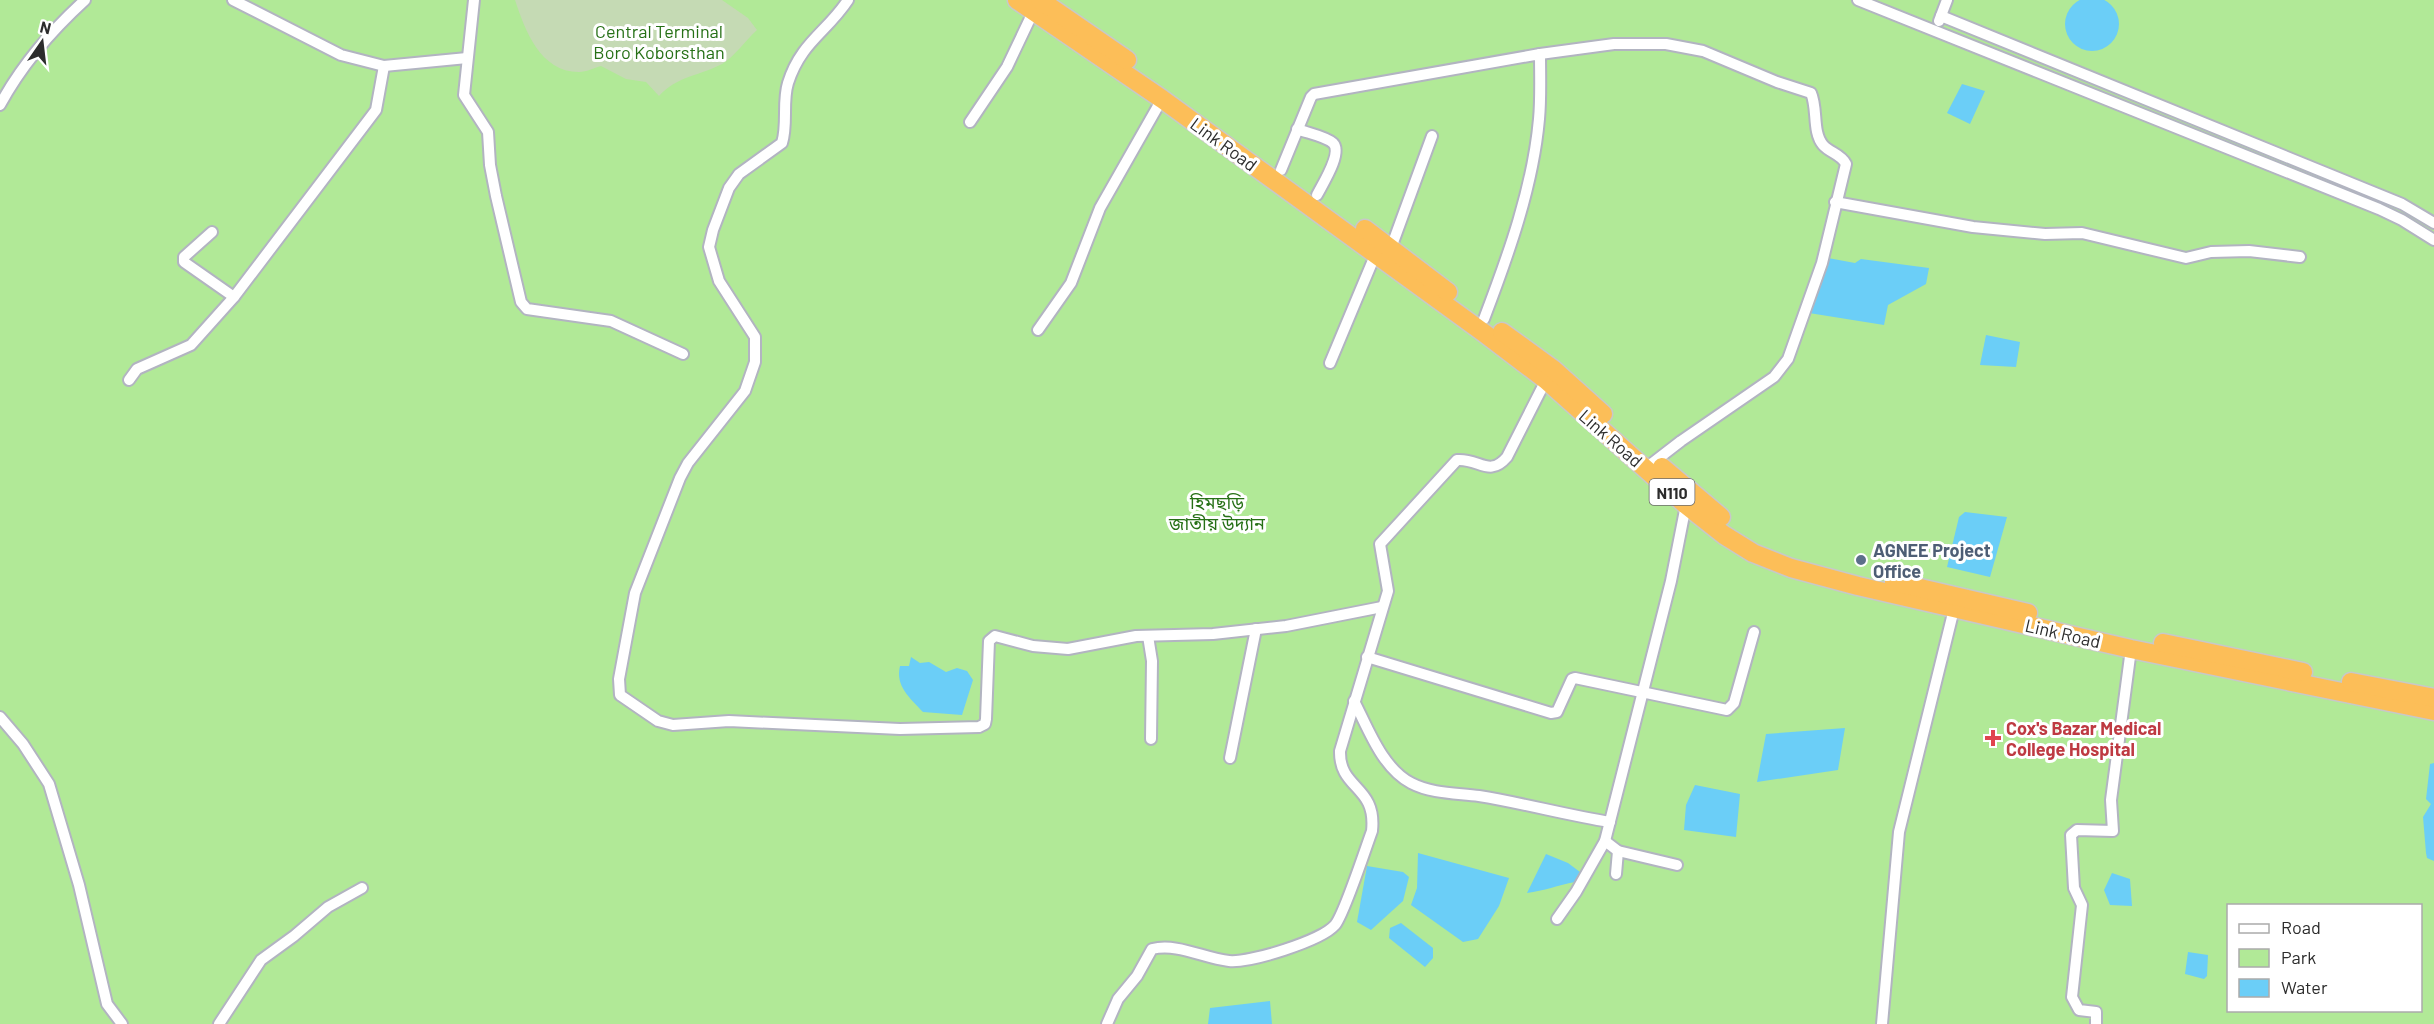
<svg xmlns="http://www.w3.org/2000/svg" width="2434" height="1024" viewBox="0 0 2434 1024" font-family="Barlow,'Noto Sans Bengali',sans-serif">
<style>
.green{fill:#b1e997;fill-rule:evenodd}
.cemetery{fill:#c5dab4}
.water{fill:#6bcef7}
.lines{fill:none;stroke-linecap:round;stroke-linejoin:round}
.minor-casing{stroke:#b2b4c1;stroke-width:14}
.trunk-casing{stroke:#c8c8c8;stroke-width:21}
.minor{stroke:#fff;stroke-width:10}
.trunk{stroke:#fcbe58;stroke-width:18}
.service-dot{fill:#5c6f8a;stroke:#fff;stroke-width:2}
.health-dot{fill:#e0444e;stroke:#fff;stroke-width:2}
.labels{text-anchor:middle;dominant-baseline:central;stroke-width:6;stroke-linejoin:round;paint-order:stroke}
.shield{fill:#fff;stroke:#6b6b6b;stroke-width:1.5}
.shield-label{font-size:16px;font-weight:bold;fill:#2c2c2c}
.park-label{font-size:18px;fill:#267016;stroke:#fff}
.street-label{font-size:18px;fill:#2c2c2c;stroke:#fff}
.service-label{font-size:18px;font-weight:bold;fill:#4e5e75;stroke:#fff;text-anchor:start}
.health-label{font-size:18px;font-weight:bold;fill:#be3a42;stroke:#fff;text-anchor:start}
</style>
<rect width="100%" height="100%" fill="#efe8de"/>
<path class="green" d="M0,0H2434V1024H0ZM2228,906H2420V1010H2228Z"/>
<path class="cemetery" d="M515,0H722L748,18L757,30C746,40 734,57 722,64C699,76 677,76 659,96L646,82L626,79L601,66C594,68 586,72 579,72C540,72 525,30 515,0Z"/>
<g class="water">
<circle cx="2092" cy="24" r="27"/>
<path d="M1962,84L1985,91L1970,124L1947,113Z"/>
<path d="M1828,258L1855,263L1861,259L1929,268L1926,284L1888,305L1884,325L1809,313Z"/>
<path d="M1986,335L2020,342L2016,367L1980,365Z"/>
<path d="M1965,512L2007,517L1990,577L1947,567L1959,517Z"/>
<path d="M911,657L920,663L929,662L946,672L957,668L967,671L973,680L962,715L923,712C910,698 895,686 900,666H909Z"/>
<path d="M1845,728L1838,770L1757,782L1766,734Z"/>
<path d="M2434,763V861L2427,858L2426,853L2423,817L2431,804L2426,799L2430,764Z"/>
<path d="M1695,785L1740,794L1736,837L1684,830L1686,805Z"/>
<path d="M1418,853L1509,878L1499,906L1478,939L1463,942L1411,905L1417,888Z"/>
<path d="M1546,854L1568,863L1580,872L1575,882C1558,885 1544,891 1527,893Z"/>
<path d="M1367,866L1403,872L1409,877L1403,901L1371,930L1357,922Z"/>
<path d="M2112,873L2130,879L2132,906L2110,905L2104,890Z"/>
<path d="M1401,923L1433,948V958L1425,967L1389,938L1390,928Z"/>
<path d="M2188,952L2208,955L2207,976L2204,979L2185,974Z"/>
<path d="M1270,1001L1272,1024H1208L1210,1008Z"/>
</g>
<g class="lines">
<g class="minor-casing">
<g id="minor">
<path d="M233,0L341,55L384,66L467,58"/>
<path d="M474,0L464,95L488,132L490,165L496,196L521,302L527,309L611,321L683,354"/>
<path d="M848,0C827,32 801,42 788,83C782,102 788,124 782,143L739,174L729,188L713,230L709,247L719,281L755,337V362L745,391L688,463L680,478L635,593L619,679L620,695L658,721L673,725L729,721L900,729L979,727L985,724L986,719L989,641L995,636L1033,646L1068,649L1136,636L1213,634L1286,626L1382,607"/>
<path d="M1858,0L2379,209L2402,220L2434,240"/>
<path d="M1941,16L2402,204L2434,223"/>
<path d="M1939,21L1947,0"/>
<path d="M1540,54L1614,44H1666L1703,51L1777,82L1811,93C1818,109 1812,132 1823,145C1830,153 1841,154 1846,164L1822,263L1788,359L1774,377L1681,441L1646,468"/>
<path d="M0,105C21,66 52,30 85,0"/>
<path d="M970,122L1007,67L1035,8"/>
<path d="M1297,129C1307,133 1325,136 1333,143C1343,153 1322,185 1317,195"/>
<path d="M1281,170L1311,97L1314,94L1540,54C1540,76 1541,98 1539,119C1533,187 1508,256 1484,319"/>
<path d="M1835,202L1973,227L2045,234L2082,233L2186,258L2211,252L2249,251L2300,257"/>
<path d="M212,232L184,257V262L234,297"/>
<path d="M1391,248L1432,136"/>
<path d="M1038,330L1071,283L1100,208L1162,99"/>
<path d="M1330,363L1376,253"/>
<path d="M129,380L137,369L191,345L234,297L376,110L384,66"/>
<path d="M1148,636L1152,661L1151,739"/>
<path d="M1367,657L1551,713L1557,712L1572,679L1575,678L1727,710L1734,703L1754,632"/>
<path d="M1354,701C1368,728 1382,768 1411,783C1432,794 1456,793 1479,796C1523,803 1566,815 1610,822"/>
<path d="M0,717L23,744L49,784L79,885L107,1004L122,1024"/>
<path d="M1230,758L1256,629"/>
<path d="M1605,841L1618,851L1677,865"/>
<path d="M1616,874L1618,851"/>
<path d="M1557,919L1576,892L1605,841L1671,581L1686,505"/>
<path d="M219,1024L261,960L294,936L328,907L362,888"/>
<path d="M1107,1024L1118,999L1137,976L1152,949C1178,943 1203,958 1229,961C1250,963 1321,941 1335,925C1344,915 1366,847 1372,831C1377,785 1339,790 1340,751L1388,591L1380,544L1457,460C1479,458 1489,478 1507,457L1546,380"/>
<path d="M1882,1024L1899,832L1955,605"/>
<path d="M2096,1024V1012L2079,1010L2072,997L2082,905L2074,888L2071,835L2077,830L2113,831L2111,800L2131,649"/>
</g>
</g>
<g class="trunk-casing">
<g id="trunk">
<path d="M1017,0L1162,99L1484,333L1546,380L1686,505L1724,535L1753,553L1791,568L1858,586L2131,649L2434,711"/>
<path d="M1040,0L1127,60"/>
<path d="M1365,229L1448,292"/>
<path d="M1502,332L1553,369L1603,414"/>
<path d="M1662,467L1721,517"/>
<path d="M1894,582L2028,613"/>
<path d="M2163,643L2303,672"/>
<path d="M2351,682L2434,698"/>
</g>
</g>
<use href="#minor" class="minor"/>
<use href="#trunk" class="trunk"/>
</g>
<circle class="service-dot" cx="1861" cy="560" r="6"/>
<path class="health-dot" d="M1990 729h6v6h6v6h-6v6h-6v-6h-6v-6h6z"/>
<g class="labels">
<rect class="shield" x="1649.5" y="479" width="45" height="26" rx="4.5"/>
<g class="shield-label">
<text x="1672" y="492">N110</text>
</g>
<g class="park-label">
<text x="659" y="31">Central Terminal<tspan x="659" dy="21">Boro Koborsthan</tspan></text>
<text x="1217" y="502">হিমছড়ি<tspan x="1217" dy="21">জাতীয় উদ্যান</tspan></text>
</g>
<g class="street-label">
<text transform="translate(1224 144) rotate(36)">Link Road</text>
<text transform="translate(1611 438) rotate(41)">Link Road</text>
<text transform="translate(2063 633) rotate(13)">Link Road</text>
</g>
<g class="service-label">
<text x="1873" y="550">AGNEE Project<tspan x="1873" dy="21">Office</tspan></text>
</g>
<g class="health-label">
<text x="2006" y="728">Cox's Bazar Medical<tspan x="2006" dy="21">College Hospital</tspan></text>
</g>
</g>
<rect x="2227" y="904" width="195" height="108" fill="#ffffff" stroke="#ababab" stroke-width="1.5"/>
<rect x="2239" y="924" width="30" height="9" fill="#ffffff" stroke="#ababab" stroke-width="1.5"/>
<text x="2281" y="934" font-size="18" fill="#2c2c2c">Road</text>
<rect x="2239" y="949" width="30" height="18" fill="#b1e997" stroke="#ababab" stroke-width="1.5"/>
<text x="2281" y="964" font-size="18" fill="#2c2c2c">Park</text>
<rect x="2239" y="979" width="30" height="18" fill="#6bcef7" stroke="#ababab" stroke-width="1.5"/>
<text x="2281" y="994" font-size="18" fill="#2c2c2c">Water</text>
<g transform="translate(42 42) rotate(14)" stroke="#ffffff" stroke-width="4.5" paint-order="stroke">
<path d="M0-4.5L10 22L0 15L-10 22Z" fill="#2c2c2c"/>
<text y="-9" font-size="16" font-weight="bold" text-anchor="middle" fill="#2c2c2c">N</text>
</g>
</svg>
